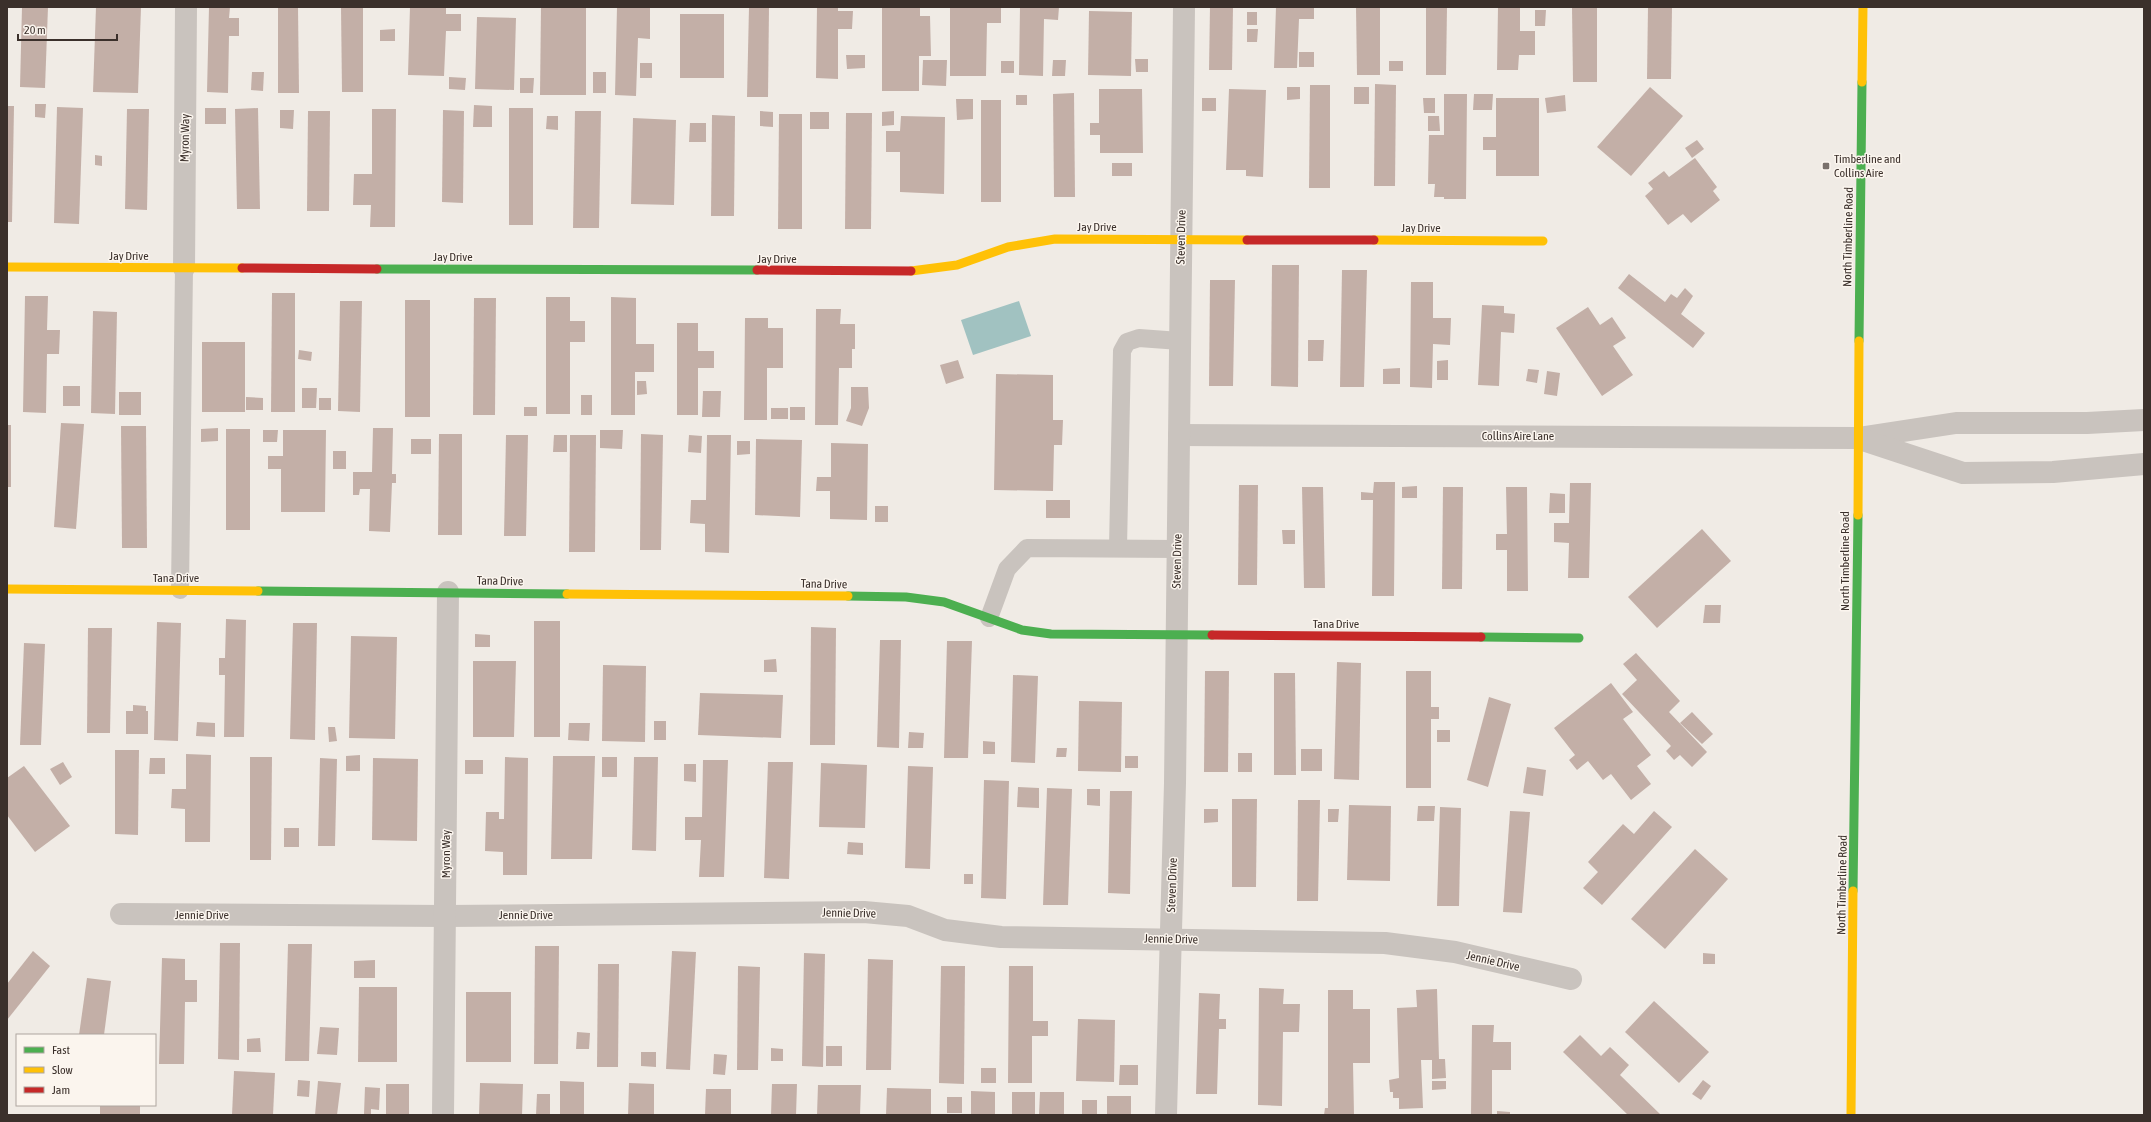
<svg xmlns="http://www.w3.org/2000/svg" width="2151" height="1122" viewBox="0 0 2151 1122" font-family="'Asap Condensed',sans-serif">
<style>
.water{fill:#a1c2c1}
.building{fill:#c3afa7}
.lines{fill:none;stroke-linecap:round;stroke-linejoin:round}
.lane{stroke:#c9c3be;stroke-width:18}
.street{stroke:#c9c3be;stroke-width:22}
.fast{stroke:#4caf50;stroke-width:9}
.slow{stroke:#ffc107;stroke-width:9}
.jam{stroke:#c62828;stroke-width:9}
.poi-dot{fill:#7a716c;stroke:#fbf5ee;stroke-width:1.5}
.labels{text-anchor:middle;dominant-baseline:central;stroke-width:3;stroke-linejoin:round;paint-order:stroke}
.street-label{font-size:12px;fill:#3b302b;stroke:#fbf5ee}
.poi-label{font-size:12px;fill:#3b302b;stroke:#fbf5ee;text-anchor:start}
</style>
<rect width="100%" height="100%" fill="#f0ebe5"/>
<path class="water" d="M1019,301L1031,336L973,355L961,320Z"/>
<g class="building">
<path d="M22,7H48L45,88L20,87Z"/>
<path d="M96,7H141L138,93L93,92Z"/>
<path d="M209,7H230L229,18H239V36H229L228,93L207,92Z"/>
<path d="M278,7H298L299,93H278Z"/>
<path d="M341,7H363V92H342Z"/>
<path d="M410,7H446V14H461V31H446L444,76L408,75Z"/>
<path d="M541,7H586V95H540Z"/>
<path d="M617,7L650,8V39L638,38L636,96L615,95Z"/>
<path d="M749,7H769L768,97H747Z"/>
<path d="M817,7H838V11H853L852,29H838V79L816,78Z"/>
<path d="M882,7H920V16H930L931,56H919V91H882Z"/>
<path d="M950,7H1001V23H987L986,76H950Z"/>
<path d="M1020,7H1059L1058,20L1044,19L1043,76L1019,75Z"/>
<path d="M1210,7H1233L1232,70H1209Z"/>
<path d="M1276,7H1314V19H1299L1297,68H1274Z"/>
<path d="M1356,7H1380V75H1357Z"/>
<path d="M1426,7H1447L1446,75H1426Z"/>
<path d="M1498,7H1520V31H1535V55H1519L1518,70H1497Z"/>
<path d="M1572,7H1597V82H1573Z"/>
<path d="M1648,7H1672L1671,79H1647Z"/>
<path d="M1535,10H1546L1545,26H1535Z"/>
<path d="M1089,11L1132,12L1131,76L1088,75Z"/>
<rect x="1247" y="12" width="10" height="13"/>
<rect x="680" y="14" width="44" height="64"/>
<path d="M477,17L516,18L514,90L475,89Z"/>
<path d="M395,29V41H380V30Z"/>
<path d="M1247,29H1258L1257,42H1247Z"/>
<rect x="1299" y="52" width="15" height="15"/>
<path d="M846,55H865V68L847,69Z"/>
<path d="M1135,59H1148V72H1136Z"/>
<path d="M923,60H947L946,86L922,85Z"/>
<path d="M1053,60H1066L1065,76H1052Z"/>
<rect x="1001" y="61" width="13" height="12"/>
<rect x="1389" y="61" width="14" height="10"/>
<rect x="640" y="63" width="12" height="15"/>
<path d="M252,72H264L263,91L251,90Z"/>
<rect x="593" y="72" width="13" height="21"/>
<path d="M449,77L466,78L465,90L449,89Z"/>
<path d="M520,78H534L533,93H520Z"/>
<path d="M1375,84L1396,85L1395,186H1374Z"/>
<path d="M1310,85H1330V188H1309Z"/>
<path d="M1287,87H1300V99L1287,100Z"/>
<rect x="1354" y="87" width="15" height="17"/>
<path d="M1650,87L1683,116L1631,176L1597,147Z"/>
<path d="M1099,89H1142L1143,153H1100V135H1090V123H1099Z"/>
<path d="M1229,89L1266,90L1263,177L1246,176V170H1226Z"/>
<path d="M1074,93L1075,197H1054L1053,94Z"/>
<path d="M1444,94H1467L1466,199H1444V197H1434L1435,184H1428L1429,135H1444Z"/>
<path d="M1474,94H1493L1492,110H1473Z"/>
<rect x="1016" y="95" width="11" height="10"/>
<path d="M1565,95L1566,111L1547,113L1545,98Z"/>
<rect x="1202" y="98" width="14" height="13"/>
<path d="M1423,98H1435V113H1424Z"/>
<path d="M1496,98H1539V176H1496V150H1483V137H1496Z"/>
<path d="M956,99H973V119L957,120Z"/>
<rect x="981" y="100" width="20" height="102"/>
<path d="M35,104H46L45,118L35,117Z"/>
<path d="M474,105L492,106V127H473Z"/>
<path d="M7,106H14L12,222H7Z"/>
<path d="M57,107L83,108L79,224L54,223Z"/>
<rect x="205" y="108" width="21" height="16"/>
<path d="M258,108L260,209H237L235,109Z"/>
<rect x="509" y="108" width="24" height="117"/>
<path d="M127,109H149L147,210L125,209Z"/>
<path d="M372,109H396L395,227H370L371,205H353L354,174H372Z"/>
<path d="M280,110H294L293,129L280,128Z"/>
<path d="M443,110L464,111L463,203L442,202Z"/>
<path d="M308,111H330L329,211H307Z"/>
<path d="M575,111H601L599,228H573Z"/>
<path d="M760,111L773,112V127L760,126Z"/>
<path d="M894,111V125L882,126V112Z"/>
<rect x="810" y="112" width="19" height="17"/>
<path d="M846,113H872L871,229H845Z"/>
<path d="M779,114H802V229H778Z"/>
<path d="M712,115L735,116L734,216H711Z"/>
<path d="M547,116H558V130L546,129Z"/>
<path d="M901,116L945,117L944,194L900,192V152H886V131H900Z"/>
<path d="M1428,116H1439L1440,131H1428Z"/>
<path d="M633,118L676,120L674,205L631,204Z"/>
<path d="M690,123H706V142H689Z"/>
<path d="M1697,140L1704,149L1692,158L1685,148Z"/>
<path d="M95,155L102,156V166L95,165Z"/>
<path d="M1695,158L1717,187L1713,191L1720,200L1691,223L1683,214L1668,225L1645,196L1653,189L1648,183L1664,171L1669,177Z"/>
<rect x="1112" y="163" width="20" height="13"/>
<path d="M1272,265H1299L1298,387L1271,386Z"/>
<path d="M1342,270H1367L1364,387H1340Z"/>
<path d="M1629,274L1665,302L1671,294L1677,298L1685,288L1693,296L1681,314L1705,333L1693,348L1618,288Z"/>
<path d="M1210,280H1235L1233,386H1209Z"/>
<path d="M1411,282H1433V318H1451L1450,345L1433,344L1432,388L1410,387Z"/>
<path d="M272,293H295V412H271Z"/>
<path d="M25,296H48L47,330H60L59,354H47L46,413L23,412Z"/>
<path d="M546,297H570V321H585V342H570V414H546Z"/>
<path d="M611,297L636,298V344H654V372H635V415H611Z"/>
<path d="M474,298H496L495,415H473Z"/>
<rect x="405" y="300" width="25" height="117"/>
<path d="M340,301H362L360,412L338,411Z"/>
<path d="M1482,305L1504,306V313L1515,314L1514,333L1501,332L1499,386L1478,385Z"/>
<path d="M1588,307L1600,325L1612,317L1626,338L1613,346L1633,375L1602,396L1556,328Z"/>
<path d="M816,309H841L840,324H855V349H852V368H839L838,425H815Z"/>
<path d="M93,311L117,312L115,414L91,413Z"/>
<path d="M745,318H768V328H783V368H767V420H744Z"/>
<path d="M677,323H698V351H714V368H698V415H677Z"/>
<path d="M1308,340H1324L1323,361H1308Z"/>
<rect x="202" y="342" width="43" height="70"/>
<path d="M299,350L312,352L311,361L298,359Z"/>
<path d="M958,360L964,378L946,384L940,365Z"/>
<path d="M1448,360V380H1437V361Z"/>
<path d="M1400,368V384H1383V369Z"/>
<path d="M1528,369L1539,370L1537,383L1526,381Z"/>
<path d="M1547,371L1560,373L1557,396L1544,394Z"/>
<path d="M996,374L1053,375V420H1063L1062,445H1054L1053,491L994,490Z"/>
<path d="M637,381H646L647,394L637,395Z"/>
<rect x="63" y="386" width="17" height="20"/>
<path d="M851,387H868L869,408L862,426L846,421L851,408Z"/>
<path d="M302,388H317L316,408H302Z"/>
<path d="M703,391H721L720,417H702Z"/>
<rect x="119" y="392" width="22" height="23"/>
<rect x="581" y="395" width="11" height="20"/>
<path d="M246,397L263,398V410H246Z"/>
<rect x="319" y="398" width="12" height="12"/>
<rect x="524" y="407" width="13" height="9"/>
<rect x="790" y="407" width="15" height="13"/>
<rect x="771" y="408" width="17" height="11"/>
<path d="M61,423L84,424L76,529L54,527Z"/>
<rect x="7" y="425" width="4" height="62"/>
<path d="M121,426H146L147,548H122Z"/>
<path d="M218,428V441L201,442V429Z"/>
<path d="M373,428H393L392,474H396V483H392L390,532L369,531L370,489H360L359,495H353V472H372Z"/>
<rect x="226" y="429" width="24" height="101"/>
<path d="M263,430H278L277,442H263Z"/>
<path d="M283,430H326L325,512H281V469H268V456H283Z"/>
<path d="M600,430H623L622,449L600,448Z"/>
<path d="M439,434H462V535H438Z"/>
<path d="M641,434L663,435L661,550H640Z"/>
<path d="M506,435H528L526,536H504Z"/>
<path d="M554,435H567V452H553Z"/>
<path d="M570,435H596L595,552H569Z"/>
<path d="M689,435L702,436L701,453L688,452Z"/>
<path d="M707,435H731L729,553L705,552V524L690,523L691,500H706Z"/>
<rect x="411" y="439" width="20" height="15"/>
<path d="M756,439L802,440L800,517L755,515Z"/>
<path d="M737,441H750V454L737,455Z"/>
<path d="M831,443L868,444L867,520L830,519V491H816L817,477H831Z"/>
<rect x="333" y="451" width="13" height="18"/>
<path d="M1374,482H1395L1394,596H1372L1373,500H1361V492L1373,493Z"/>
<path d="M1570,483H1591L1589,578H1568L1569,543L1554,542V523H1569Z"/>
<path d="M1239,485H1258L1257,585H1238Z"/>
<path d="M1417,486V498H1402V487Z"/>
<path d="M1302,487H1323L1325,588H1304Z"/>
<path d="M1443,487H1463L1462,589H1442Z"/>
<path d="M1506,487H1527L1528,591H1507V550H1496V534H1507Z"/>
<path d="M1550,493L1565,494V513H1549Z"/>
<rect x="1046" y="500" width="24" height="18"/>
<rect x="875" y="506" width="13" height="16"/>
<path d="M1702,529L1731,561L1657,628L1628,597Z"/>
<path d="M1282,530H1295V544H1283Z"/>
<path d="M1705,605H1721L1720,623H1703Z"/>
<path d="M226,619L246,620L244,737H224L225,675H219V658H225Z"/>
<rect x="534" y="621" width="26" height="116"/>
<path d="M157,622L181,623L178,741L154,740Z"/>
<path d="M293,623H317L315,740L290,739Z"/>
<path d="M811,627L836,628L835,745H810Z"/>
<path d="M88,628H112L110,733H87Z"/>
<path d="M475,634L490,635V647H475Z"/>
<path d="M351,636L397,637L395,739L349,738Z"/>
<path d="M880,640H901L899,748L877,747Z"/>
<path d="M947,641H972L968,758H944Z"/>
<path d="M24,643L45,644L41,745H20Z"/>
<path d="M1636,653L1680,701L1669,712L1707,752L1692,767L1680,755L1674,760L1666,751L1671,746L1622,694L1637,680L1623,664Z"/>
<path d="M776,659L777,672H764V660Z"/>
<path d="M473,661H516L514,737H473Z"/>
<path d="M1337,662L1361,663L1359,780L1334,779Z"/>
<path d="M603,665L646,666L645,742L602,741Z"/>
<path d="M1205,671H1229L1228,772H1204Z"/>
<path d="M1406,671H1431V707H1439V719H1431V788H1406Z"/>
<path d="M1274,673H1295L1296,775H1274Z"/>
<path d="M1013,675L1038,676L1035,763L1011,762Z"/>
<path d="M1611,683L1633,712L1623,719L1651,755L1637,766L1651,784L1631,800L1611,774L1603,780L1588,761L1577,770L1569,760L1575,755L1554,728Z"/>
<path d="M700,693L783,695L781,738L698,735Z"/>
<path d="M1489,697L1511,704L1488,787L1467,780Z"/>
<path d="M1079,701L1122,702L1121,772L1078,771Z"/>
<path d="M133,705L146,706V711H148V734H126V711H133Z"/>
<path d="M1692,712L1713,734L1702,744L1680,723Z"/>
<rect x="654" y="721" width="12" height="19"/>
<path d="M197,722L215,723V737L196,736Z"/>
<path d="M569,723H590L589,741L568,740Z"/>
<path d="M328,727H335L337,741L329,742Z"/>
<rect x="1437" y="730" width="13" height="12"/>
<path d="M909,732L924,733L923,748H908Z"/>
<path d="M983,741L995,742V754H983Z"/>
<path d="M1057,748H1067L1066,757H1056Z"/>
<rect x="1301" y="749" width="21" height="22"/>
<path d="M115,750H139L138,835L115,834Z"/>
<rect x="1238" y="753" width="14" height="19"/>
<path d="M186,754L211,755L210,842H185V809L171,808L172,789H186Z"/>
<path d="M360,755V771H346V756Z"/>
<path d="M553,756H595L592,859H551Z"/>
<rect x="1125" y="756" width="13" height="12"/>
<path d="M250,757H272L271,860H250Z"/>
<path d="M505,757L528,758L527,875H503V852L485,851L486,812H499V819H504Z"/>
<rect x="602" y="757" width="15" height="20"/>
<path d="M634,757H658L656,851L632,850Z"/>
<path d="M150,758H165V774H149Z"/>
<path d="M320,758L337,759L335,846H318Z"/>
<path d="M373,758L418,759L417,841L372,840Z"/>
<rect x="465" y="760" width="18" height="14"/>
<path d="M703,760H728L724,877H699L701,840H685V817H702Z"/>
<path d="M63,762L72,777L60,785L50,769Z"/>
<path d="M768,762H793L789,879L764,878Z"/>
<path d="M821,763L867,765L865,828L819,827Z"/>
<path d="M684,764H696V782L684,781Z"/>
<path d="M24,766L70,826L35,852L7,815V778Z"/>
<path d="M908,766L933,767L930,869L905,868Z"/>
<path d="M1527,767L1546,770L1543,796L1523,793Z"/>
<path d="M984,780L1009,781L1006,899L981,898Z"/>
<path d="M1018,787L1039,788V808L1017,807Z"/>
<path d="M1047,788L1072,789L1068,905H1043Z"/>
<path d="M1087,789H1100V806L1087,805Z"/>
<path d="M1110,791H1132L1130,894L1108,893Z"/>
<path d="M1232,799H1257L1256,887H1232Z"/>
<path d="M1298,800H1320L1318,901H1297Z"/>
<path d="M1349,805L1391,806L1390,881L1347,880Z"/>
<path d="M1418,806H1435L1434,821H1417Z"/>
<path d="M1440,807L1461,808L1459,906H1437Z"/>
<path d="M1204,809H1218V822L1204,823Z"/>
<path d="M1328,809H1339L1338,822H1328Z"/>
<path d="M1510,811L1530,812L1522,913L1503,912Z"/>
<path d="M1654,811L1672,827L1602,905L1583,888L1598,872L1588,862L1623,824L1634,834Z"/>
<rect x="284" y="828" width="15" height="19"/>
<path d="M848,842L863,843V855L847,854Z"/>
<path d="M1695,849L1728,879L1665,949L1631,919Z"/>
<rect x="964" y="874" width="9" height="10"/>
<path d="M220,943H240L239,1060L218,1059Z"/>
<path d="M288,944H312L309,1061H285Z"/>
<path d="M535,946H559L558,1064H534Z"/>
<path d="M33,951L50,966L7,1020V984Z"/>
<path d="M672,951L696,952L690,1070L666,1069Z"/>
<path d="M804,953L825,954L823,1067L802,1066Z"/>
<path d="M1703,953L1715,954V964H1703Z"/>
<path d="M162,958L185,959V980H197V1002H185L184,1064H159Z"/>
<path d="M868,959L893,960L891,1070H866Z"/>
<path d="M375,960V978H354V961Z"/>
<path d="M598,964H619L618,1067H597Z"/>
<path d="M738,966L760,967L758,1070H737Z"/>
<path d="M941,966H965L964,1084L939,1083Z"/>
<path d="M1009,966H1033V1021H1048V1036H1032V1083H1008Z"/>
<path d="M87,978L111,981L104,1035H79Z"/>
<path d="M359,987H397V1062H358Z"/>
<path d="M1259,988L1284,989L1283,1004H1300L1299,1032H1283L1282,1106L1258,1105Z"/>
<path d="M1437,989L1439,1059H1445L1446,1078L1432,1079V1060H1421L1423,1108L1399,1109V1098H1393V1092H1390L1389,1080L1399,1078L1397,1008L1417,1007L1416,990Z"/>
<path d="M1328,990H1353V1009H1370V1063H1353L1354,1115H1324L1325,1108H1328Z"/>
<rect x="466" y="992" width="45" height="70"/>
<path d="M1199,993L1220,994L1219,1019H1226V1029H1219L1217,1094H1196Z"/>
<path d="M1654,1001L1709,1052L1679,1083L1625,1032Z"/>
<path d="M1078,1019L1115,1020L1114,1082L1076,1081Z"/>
<path d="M1472,1025H1494L1493,1042H1511V1070H1492V1115H1471Z"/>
<path d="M320,1027L339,1028L337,1055L317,1054Z"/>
<path d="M577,1032L590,1033L589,1049H576Z"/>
<path d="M1580,1035L1601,1056L1610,1047L1629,1065L1620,1075L1661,1115H1628L1563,1052Z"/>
<path d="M260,1038L261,1052H247V1039Z"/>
<rect x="826" y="1046" width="16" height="20"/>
<path d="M771,1048L783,1049V1061H771Z"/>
<path d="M641,1052H656V1067L641,1066Z"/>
<path d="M714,1054L727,1055L725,1075L713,1074Z"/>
<path d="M1120,1065H1138V1085H1119Z"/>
<rect x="981" y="1068" width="15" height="15"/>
<path d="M234,1071L275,1073L273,1115H232Z"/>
<path d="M298,1080L310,1081L309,1097L297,1096Z"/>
<path d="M1703,1080L1711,1086L1701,1100L1692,1094Z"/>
<path d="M318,1081L341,1083L337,1115H315Z"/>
<path d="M560,1081L584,1082V1115H560Z"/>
<path d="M1432,1081H1446V1089L1432,1090Z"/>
<path d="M480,1083L523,1084L522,1115H479Z"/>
<path d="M629,1083L654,1084V1115H628Z"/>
<rect x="386" y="1084" width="23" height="31"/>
<path d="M772,1084H797L796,1115H771Z"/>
<path d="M818,1085H861L860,1115H817Z"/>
<path d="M365,1087L380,1088L379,1110L371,1109V1114H364Z"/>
<path d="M887,1088L931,1089V1115H886Z"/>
<path d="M706,1089H731V1115H705Z"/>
<path d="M971,1091L995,1092V1115H971Z"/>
<rect x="1012" y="1092" width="23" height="22"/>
<path d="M1040,1092H1064V1115H1039Z"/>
<path d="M537,1094H550V1115H536Z"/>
<rect x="1107" y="1096" width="24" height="19"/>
<rect x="947" y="1097" width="15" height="16"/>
<rect x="1082" y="1100" width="15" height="15"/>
<rect x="100" y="1105" width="40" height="10"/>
<path d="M1497,1111L1510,1112V1115H1497Z"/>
</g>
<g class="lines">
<g class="lane">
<path d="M1118,548L1122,351L1127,342L1139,338L1180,341"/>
<path d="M180,590L184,268"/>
<path d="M989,618L1007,569L1027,548L1178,549"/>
</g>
<g class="street">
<path d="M184,268L186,7"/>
<path d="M1179,435L1858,438L1956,423H2087L2144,420"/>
<path d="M1863,440L1963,473L2053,472L2144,464"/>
<path d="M121,914L446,916L864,912L908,916L945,930L1001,937L1385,943L1455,952L1571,979"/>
<path d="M443,1115L448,592"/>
<path d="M1166,1115L1175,783L1184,7"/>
</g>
<g class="fast">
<path d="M377,269L757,270"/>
<path d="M1859,341L1862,82"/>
<path d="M258,591L567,594"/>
<path d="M848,596L906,597L944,602L1022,630L1051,634L1212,635"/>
<path d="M1481,637L1579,638"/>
<path d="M1853,891L1858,515"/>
</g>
<g class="slow">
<path d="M1862,82L1863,7"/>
<path d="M1374,240L1543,241"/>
<path d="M7,267L242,268"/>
<path d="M911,271L957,265L1008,247L1055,239L1247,240"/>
<path d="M1858,515L1859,341"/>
<path d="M7,589L258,591"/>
<path d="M567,594L848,596"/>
<path d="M1851,1115L1853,891"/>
</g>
<g class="jam">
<path d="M1247,240H1374"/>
<path d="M242,268L377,269"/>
<path d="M757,270L911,271"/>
<path d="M1212,635L1481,637"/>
</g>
</g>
<rect class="poi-dot" x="1822" y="162" width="8" height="8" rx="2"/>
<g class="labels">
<g class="street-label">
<text transform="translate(185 138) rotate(-89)">Myron Way</text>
<text x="1097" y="227">Jay Drive</text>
<text x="1421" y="228">Jay Drive</text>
<text transform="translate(1181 237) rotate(-89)">Steven Drive</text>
<text transform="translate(1848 237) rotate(-89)">North Timberline Road</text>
<text x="129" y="256">Jay Drive</text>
<text x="453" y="257">Jay Drive</text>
<text x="777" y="259">Jay Drive</text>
<text x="1518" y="436">Collins Aire Lane</text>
<text transform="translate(1177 561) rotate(-89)">Steven Drive</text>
<text transform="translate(1845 561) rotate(-90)">North Timberline Road</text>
<text x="176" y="578">Tana Drive</text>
<text transform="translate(500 581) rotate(1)">Tana Drive</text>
<text transform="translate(824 584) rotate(1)">Tana Drive</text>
<text x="1336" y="624">Tana Drive</text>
<text transform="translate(446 854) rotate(-90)">Myron Way</text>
<text transform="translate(1172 885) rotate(-88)">Steven Drive</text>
<text transform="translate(1842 885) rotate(-89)">North Timberline Road</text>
<text transform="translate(849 913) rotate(1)">Jennie Drive</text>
<text x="202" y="915">Jennie Drive</text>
<text x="526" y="915">Jennie Drive</text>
<text transform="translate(1171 939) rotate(1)">Jennie Drive</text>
<text transform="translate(1493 961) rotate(13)">Jennie Drive</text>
</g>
<g class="poi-label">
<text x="1834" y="159">Timberline and<tspan x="1834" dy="14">Collins Aire</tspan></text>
</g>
</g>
<rect width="2151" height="1122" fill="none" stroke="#3b302b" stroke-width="16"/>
<rect x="16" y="1034" width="140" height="72" fill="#fbf5ee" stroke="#aea6a0"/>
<rect x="24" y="1047" width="20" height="6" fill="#4caf50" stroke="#aea6a0"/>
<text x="52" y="1054" font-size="12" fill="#3b302b">Fast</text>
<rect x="24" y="1067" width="20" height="6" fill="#ffc107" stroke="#aea6a0"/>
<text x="52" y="1074" font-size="12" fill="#3b302b">Slow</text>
<rect x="24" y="1087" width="20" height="6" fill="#c62828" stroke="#aea6a0"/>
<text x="52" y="1094" font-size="12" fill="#3b302b">Jam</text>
<path d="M18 34v6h99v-6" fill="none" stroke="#3b302b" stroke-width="2"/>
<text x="24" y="34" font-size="12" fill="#3b302b" stroke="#fbf5ee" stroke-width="3" paint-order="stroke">20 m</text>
</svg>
